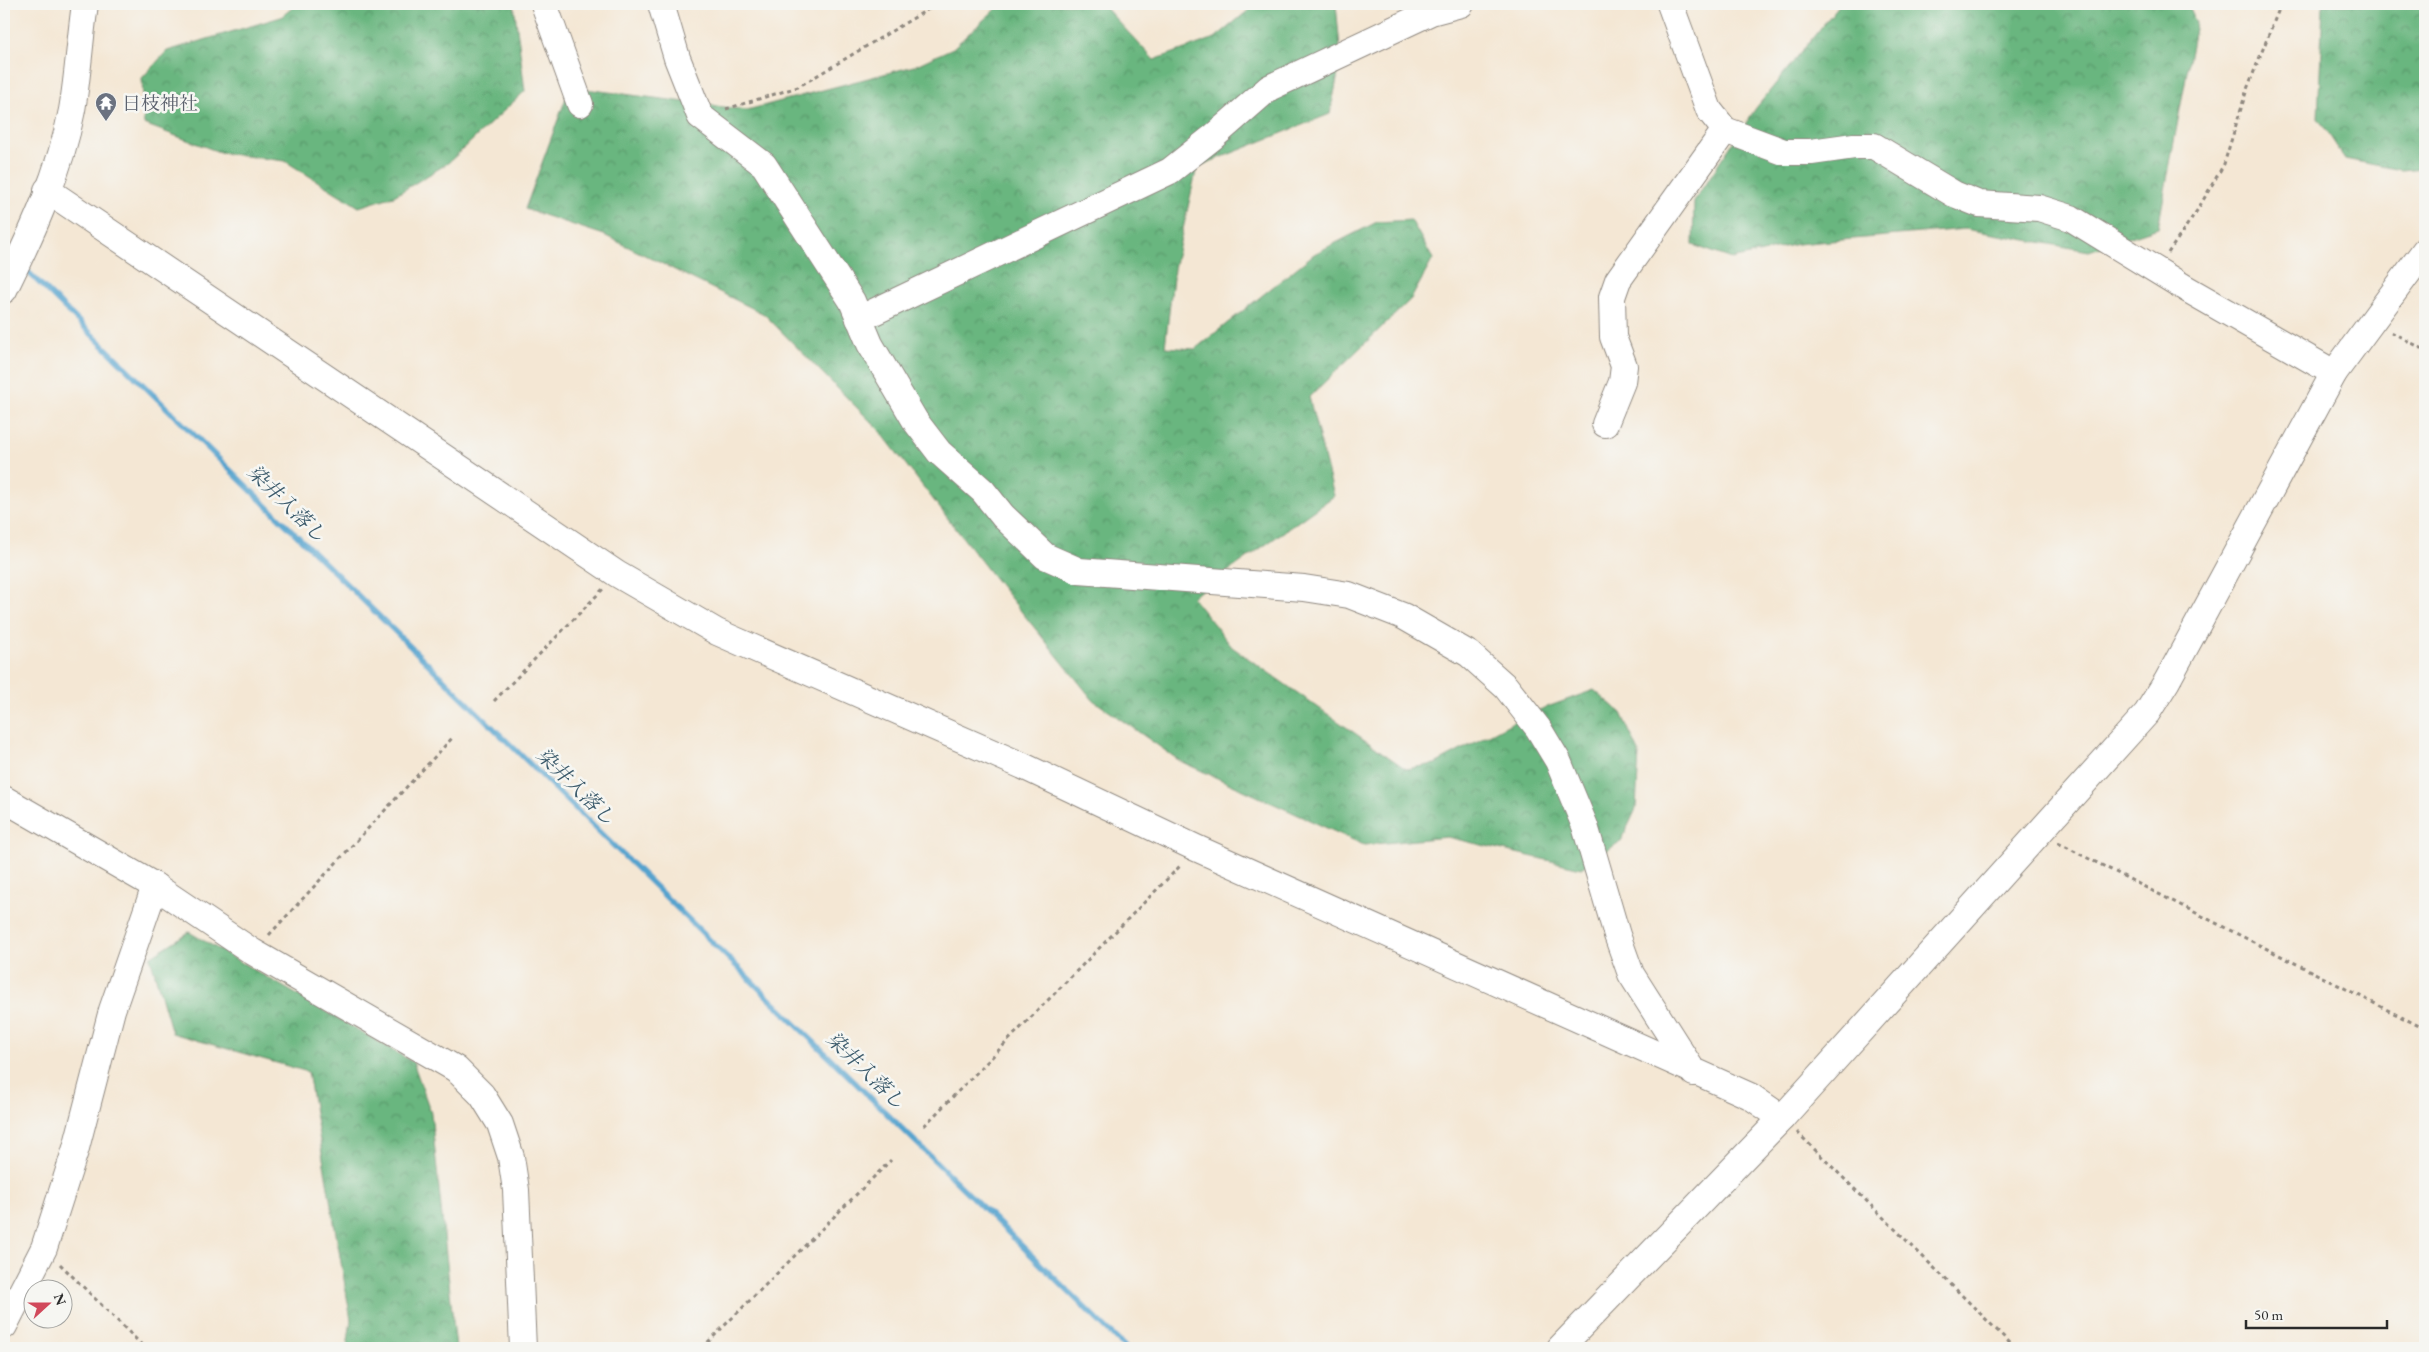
<svg xmlns="http://www.w3.org/2000/svg" width="2429" height="1352" viewBox="0 0 2429 1352" font-family="'EB Garamond','Noto Serif JP',serif">
<style>
.forest{fill:url(#forest-crowns);stroke:#4a7055}
.lines{fill:none;stroke-linecap:round;stroke-linejoin:round}
.stream{stroke:#55a3ce;stroke-width:5.5}
.minor-casing{stroke:#908980;stroke-width:28}
.path{stroke:#908980;stroke-width:3;stroke-dasharray:4 4;stroke-linecap:butt}
.minor{stroke:#fff;stroke-width:26}
.labels{text-anchor:middle;dominant-baseline:central;stroke-width:5;stroke-linejoin:round;paint-order:stroke}
.worship-label{font-size:19px;fill:#5b616d;stroke:#f6f6f2;text-anchor:start}
.water-label{font-size:20px;font-style:italic;fill:#3c5b6c;stroke:#f6f6f2}
</style>
<defs>
<pattern id="forest-crowns" width="20" height="18" patternUnits="userSpaceOnUse" patternTransform="scale(1.25)"><rect width="20" height="18" fill="#69b67f"/><path d="M2 6a3 3 0 1 1 6 0M12 15a3 3 0 1 1 6 0" fill="none" stroke="#579468"/></pattern>
</defs>
<rect width="100%" height="100%" fill="#f6f6f2"/>
<filter id="ink" filterUnits="userSpaceOnUse"><feTurbulence type="fractalNoise" baseFrequency=".02" numOctaves="2"/><feDisplacementMap in="SourceGraphic" scale="10" xChannelSelector="R" yChannelSelector="G"/><feConvolveMatrix kernelMatrix="1 2 1 2 8 2 1 2 1" color-interpolation-filters="sRGB"/></filter>
<filter id="wash" filterUnits="userSpaceOnUse"><feTurbulence type="fractalNoise" baseFrequency=".0096" numOctaves="4" result="noise"/><feDisplacementMap in="SourceGraphic" scale="20" xChannelSelector="R" yChannelSelector="G"/><feGaussianBlur stdDeviation="1.12" result="paint"/><feColorMatrix in="noise" values="0 0 0 0 0 0 0 0 0 0 0 0 0 0 0 0 0 1.4 0 .05"/><feComposite in="paint" operator="in"/></filter>
<g filter="url(#wash)">
<rect width="100%" height="100%" fill="#f4e7d4"/>
<g class="forest">
<path d="M297,4H514L525,91L448,163L394,196L359,207L285,161L222,153L144,124L142,78L167,51L281,17Z"/>
<path d="M1001,4H1102L1154,60L1215,38L1250,9L1251,4H1336L1341,59L1330,114L1197,167L1174,269L1165,347L1195,349L1314,254L1377,222L1411,220L1433,259L1411,299L1309,397L1334,496L1192,597L1232,647L1406,769L1435,764L1528,714L1594,690L1621,713L1639,752L1636,809L1621,841L1581,868L1447,837L1364,845L1180,761L1093,700L995,579L879,430L764,314L604,235L525,209L570,87L747,110L914,66L953,48Z"/>
<path d="M1840,4H2187L2196,23L2158,228L2089,251L1965,229L1797,244L1732,259L1693,245L1694,201L1756,108Z"/>
<path d="M2323,4H2425V168L2400,170L2345,159L2318,118Z"/>
<path d="M189,932L413,1062L431,1113L456,1348H347L351,1320L308,1072L172,1033L150,957Z"/>
</g>
<g class="lines">
<g class="stream">
<path d="M4,248L13,257"/>
<path d="M23,267L1126,1348"/>
</g>
</g>
</g>
<g filter="url(#ink)">
<g class="lines">
<g class="minor-casing">
<g id="minor">
<path d="M544,4L580,104"/>
<path d="M661,4L677,58L700,116L764,165L852,301L870,344L916,422L939,452L983,491L1003,516L1045,556L1079,571L1304,588L1349,595L1403,616L1469,654L1506,687L1538,728L1558,761L1585,826L1617,935L1631,974L1694,1073"/>
<path d="M1670,4L1709,110L1725,130L1784,152H1811L1854,146H1874L1954,194L1979,204L2039,208L2071,218L2187,289L2334,373"/>
<path d="M47,190L617,574L717,632L1023,766L1196,848L1750,1096L1782,1118"/>
<path d="M4,290C32,233 60,173 72,110C78,75 80,39 85,4"/>
<path d="M859,319L1170,171L1213,137L1269,88L1431,12L1461,4"/>
<path d="M1605,424L1622,382L1624,366L1613,337L1612,297L1618,280L1725,130"/>
<path d="M4,799L155,886L253,952L456,1069L482,1095L500,1124L511,1157L516,1190L523,1348"/>
<path d="M4,1326L44,1248L76,1148L112,1010L155,886"/>
<path d="M1560,1348L1782,1118L2147,713L2167,681L2334,373L2425,250"/>
</g>
</g>
<g class="path">
<path d="M726,109L798,87L937,4"/>
<path d="M2168,253L2198,209L2224,164L2247,89L2281,4"/>
<path d="M2391,332L2425,350"/>
<path d="M494,701L603,589"/>
<path d="M2058,843L2425,1029"/>
<path d="M269,935L454,736"/>
<path d="M924,1126L1181,865"/>
<path d="M1797,1132L2015,1348"/>
<path d="M60,1264L145,1348"/>
<path d="M702,1348L891,1160"/>
</g>
<use href="#minor" class="minor"/>
</g>
</g>
<defs>
<g id="temple-pin" transform="scale(1.125)"><path d="M0 17L-7.5 6A9.5 9.5 0 1 1 7.5 6Z" fill="#6b7280" stroke="#f6f6f2"/><path d="M0-6L5-2H3V0L6.5 2.5H4V6H1.5V3h-3V6H-4V2.5H-6.5L-3 0V-2H-5Z" fill="#fff"/></g>
</defs>
<g fill-rule="evenodd">
<use href="#temple-pin" x="106" y="103"/>
</g>
<g class="labels">
<g class="worship-label">
<text x="122" y="103">日枝神社</text>
</g>
<g class="water-label">
<text transform="translate(287 503) rotate(44)">染井入落し</text>
<text transform="translate(576 786) rotate(44)">染井入落し</text>
<text transform="translate(866 1070) rotate(44)">染井入落し</text>
</g>
</g>
<rect width="2429" height="1352" fill="none" stroke="#f6f6f2" stroke-width="20"/>
<g transform="translate(48 1304) rotate(69)"><circle r="24" fill="#f6f6f2" stroke="#a5a5a2"/>
<path d="M0-4L9 19L0 12L-9 19Z" fill="#d1495b"/>
<text y="-8" font-size="14" font-weight="bold" text-anchor="middle" fill="#2b2b2b">N</text>
</g>
<path d="M2246 1320v8h141v-8" fill="none" stroke="#2b2b2b" stroke-width="2.5"/>
<text x="2254" y="1320" font-size="15" fill="#2b2b2b" stroke="#f6f6f2" stroke-width="4" paint-order="stroke">50 m</text>
</svg>
